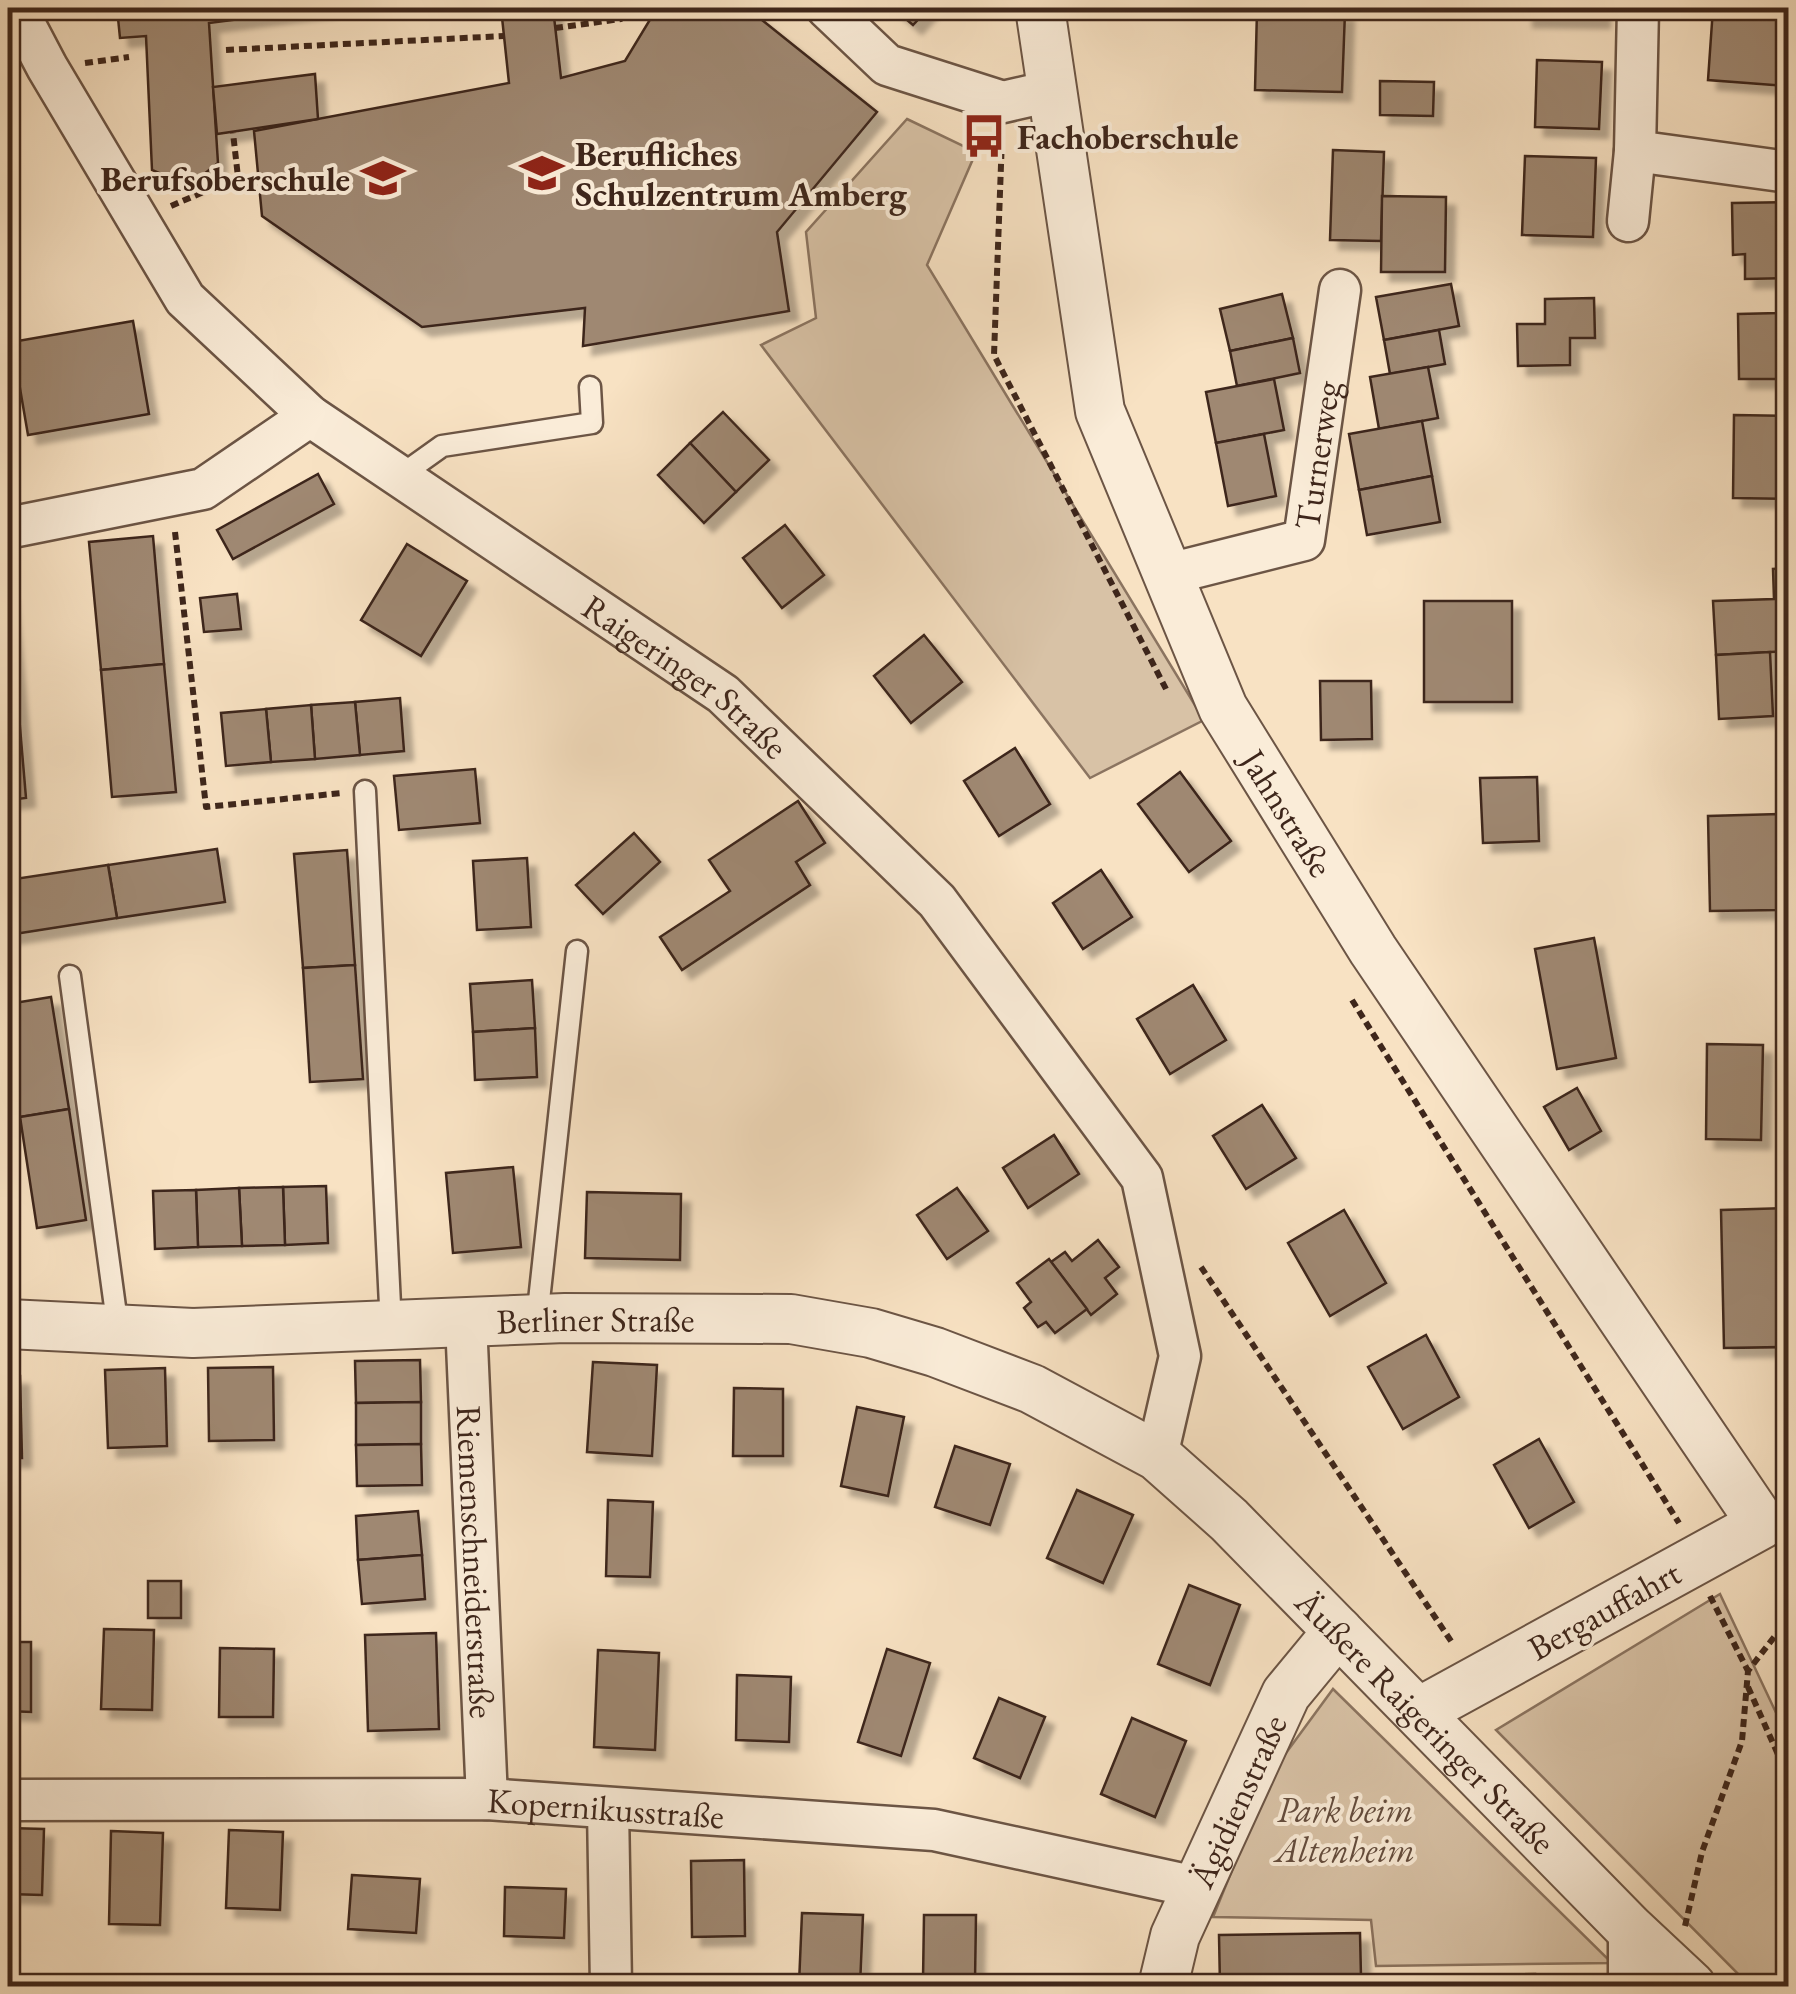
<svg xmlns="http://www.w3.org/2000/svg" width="1796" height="1994" viewBox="0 0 1796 1994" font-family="'EB Garamond',serif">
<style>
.green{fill:#d8c2a6;stroke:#8b7460;stroke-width:2.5}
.building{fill:#9f8872;stroke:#3e261b;stroke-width:2.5;filter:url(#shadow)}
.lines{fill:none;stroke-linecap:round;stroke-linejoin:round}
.service-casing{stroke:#6c5545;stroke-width:25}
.minor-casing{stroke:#6c5545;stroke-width:45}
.tertiary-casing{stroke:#6c5545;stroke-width:52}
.path{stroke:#3e261b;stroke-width:6;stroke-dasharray:8 5;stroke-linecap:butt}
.service{stroke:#faecd8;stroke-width:20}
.minor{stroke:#faecd8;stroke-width:40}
.tertiary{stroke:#faecd8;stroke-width:48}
.labels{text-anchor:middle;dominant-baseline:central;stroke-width:8;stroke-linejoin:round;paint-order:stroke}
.poi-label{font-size:35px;font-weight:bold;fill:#3e261b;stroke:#faecd8;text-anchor:start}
.street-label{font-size:35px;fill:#3e261b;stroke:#faecd8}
.park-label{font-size:35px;font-style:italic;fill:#644d3e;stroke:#faecd8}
</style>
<defs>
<filter id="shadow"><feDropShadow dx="9" dy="9" stdDeviation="2.5" flood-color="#0004"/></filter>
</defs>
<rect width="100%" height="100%" fill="#f8e2c3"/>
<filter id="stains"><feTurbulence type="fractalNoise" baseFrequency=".002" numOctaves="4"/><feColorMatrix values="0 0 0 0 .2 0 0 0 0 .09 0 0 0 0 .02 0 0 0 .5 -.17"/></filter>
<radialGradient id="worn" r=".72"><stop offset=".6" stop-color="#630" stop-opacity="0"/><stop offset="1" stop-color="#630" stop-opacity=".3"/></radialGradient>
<g class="green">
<path d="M907,119L976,152L927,265L1204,720L1090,778L761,345L816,318L806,232Z"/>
<path d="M1720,1594L1788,1738V1986H1750L1496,1730Z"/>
<path d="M1333,1689L1612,1963L1376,1966L1371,1920L1213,1917L1272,1772Z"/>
</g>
<g class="building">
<path d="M117,8H328L209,23L218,163L189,186L152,170L146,36L120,38Z"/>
<path d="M501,8H553L561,78L625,61L657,8H747L877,112L777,232L789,311L583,346L585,308L422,327L262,216L254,131L509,83Z"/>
<path d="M893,8H929L913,25Z"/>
<path d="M1524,8H1601V19L1524,18Z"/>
<path d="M1713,8H1788V86L1708,80Z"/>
<path d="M1257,10L1345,12L1342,92L1255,90Z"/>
<path d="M1537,60L1602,62L1599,129L1535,127Z"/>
<path d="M315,74L318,119L217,134L213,87Z"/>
<path d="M1380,81L1434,82L1433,116L1380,115Z"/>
<path d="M1333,150L1384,152L1381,241L1330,240Z"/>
<path d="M1525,156L1596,158L1593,237L1522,235Z"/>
<path d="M1382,196L1446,197L1445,272H1381Z"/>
<path d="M1788,202V278L1745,279V254L1733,255L1732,203Z"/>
<path d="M1788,278V379H1739L1738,314L1779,313L1778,279Z"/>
<path d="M1451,284L1459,326L1384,340L1376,297Z"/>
<path d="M1282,294L1293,338L1230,351L1220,309Z"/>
<path d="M1594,298L1595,338H1570V365L1518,366L1517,324H1545V299Z"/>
<path d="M133,321L149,414L28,435L12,342Z"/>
<path d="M1439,330L1445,364L1390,374L1384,340Z"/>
<path d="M1293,338L1300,373L1237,386L1230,351Z"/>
<path d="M1428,367L1438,418L1379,429L1370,377Z"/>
<path d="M1274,379L1284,430L1216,443L1206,392Z"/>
<path d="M723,412L769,460L736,492L690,443Z"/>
<path d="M1734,415L1788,416V499L1733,498Z"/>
<path d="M1422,421L1432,476L1359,490L1349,434Z"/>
<path d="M1264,434L1276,496L1228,506L1216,443Z"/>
<path d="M690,443L736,492L704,523L658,475Z"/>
<path d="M318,474L334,504L233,559L217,530Z"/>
<path d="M1432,476L1440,522L1367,535L1359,490Z"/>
<path d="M785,525L824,575L782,608L743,558Z"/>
<path d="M153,536L164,664L101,670L89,542Z"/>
<path d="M407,544L467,581L421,656L361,620Z"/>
<path d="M1788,568V651L1716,655L1713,601L1774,599L1773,569Z"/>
<path d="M8,591L16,680L8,681Z"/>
<path d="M237,594L241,629L204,632L200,598Z"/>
<rect x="1424" y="601" width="88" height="101"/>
<path d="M924,635L962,682L911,723L874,676Z"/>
<path d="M1770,652L1773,716L1719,719L1716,655Z"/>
<path d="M164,664L176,792L112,797L101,670Z"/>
<path d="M16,680L26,798L8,800V681Z"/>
<path d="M1320,681H1371L1372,739L1321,740Z"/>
<path d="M400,698L404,751L360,755L355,702Z"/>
<path d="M355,702L360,755L315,759L311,705Z"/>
<path d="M311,705L315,759L271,762L266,709Z"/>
<path d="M266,709L271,762L226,766L221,713Z"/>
<path d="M1015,748L1050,804L999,836L964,781Z"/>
<path d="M475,769L480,823L399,830L394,776Z"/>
<path d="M1180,772L1231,841L1189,872L1138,804Z"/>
<path d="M1537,777L1539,841L1483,843L1480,778Z"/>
<path d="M798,801L825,843L796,862L810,885L682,970L660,937L730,891L709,860Z"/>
<path d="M1781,814L1783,910L1710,911L1708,816Z"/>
<path d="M634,833L660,862L603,914L576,885Z"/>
<path d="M217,849L225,902L117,918L108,865Z"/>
<path d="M347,850L355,965L303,968L294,854Z"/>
<path d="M527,858L531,927L477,930L473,861Z"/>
<path d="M108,865L117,918L8,935V880Z"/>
<path d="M1101,870L1132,917L1083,949L1053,903Z"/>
<path d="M1594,938L1616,1058L1557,1069L1535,949Z"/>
<path d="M355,965L363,1079L310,1082L303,968Z"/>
<path d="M532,980L535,1028L473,1032L470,984Z"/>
<path d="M1193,985L1226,1040L1170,1074L1137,1019Z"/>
<path d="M51,997L69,1109L20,1117L8,1038V1004Z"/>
<path d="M535,1028L537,1077L475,1080L473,1032Z"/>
<path d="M1707,1044L1763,1045L1761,1140L1706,1139Z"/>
<path d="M1577,1088L1601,1131L1569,1150L1544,1107Z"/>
<path d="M1262,1105L1296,1158L1246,1189L1213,1136Z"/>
<path d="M69,1109L86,1220L37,1228L20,1117Z"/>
<path d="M1054,1135L1079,1174L1028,1208L1003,1168Z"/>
<path d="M513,1167L521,1247L453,1253L446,1173Z"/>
<path d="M326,1186L328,1243L285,1245L283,1187Z"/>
<path d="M283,1187L285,1245L242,1246L239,1188Z"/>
<path d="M239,1188L242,1246L198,1247L196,1190Z"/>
<path d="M957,1188L988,1231L947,1259L917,1215Z"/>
<path d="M196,1190L198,1247L155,1249L153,1191Z"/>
<path d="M587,1192L681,1194L680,1260L585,1258Z"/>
<path d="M1788,1208V1347L1724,1348L1721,1210Z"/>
<path d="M1344,1210L1386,1283L1330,1316L1288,1243Z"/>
<path d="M1098,1240L1119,1267L1105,1278L1117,1294L1091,1315L1051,1262L1065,1252L1072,1261Z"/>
<path d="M1049,1259L1087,1309L1055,1333L1046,1322L1038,1327L1024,1308L1031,1302L1017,1283Z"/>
<path d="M1426,1335L1459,1397L1403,1429L1368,1367Z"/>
<path d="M420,1360L421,1402L356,1403L355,1361Z"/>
<path d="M593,1362L657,1365L652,1456L587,1452Z"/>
<path d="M273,1367L274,1440L209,1441L208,1368Z"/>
<path d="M165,1368L167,1446L108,1448L105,1370Z"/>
<path d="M8,1376H20L22,1458H8Z"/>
<path d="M734,1388L783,1389V1456H733Z"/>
<path d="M421,1402V1444L356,1445V1403Z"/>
<path d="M857,1407L904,1417L888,1496L841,1486Z"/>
<path d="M1539,1439L1574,1502L1529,1528L1494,1465Z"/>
<path d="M421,1444L422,1485L357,1486L356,1445Z"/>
<path d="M955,1446L1010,1464L990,1525L935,1507Z"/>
<path d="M1077,1490L1133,1515L1103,1583L1047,1558Z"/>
<path d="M608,1500L653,1502L650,1577L606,1576Z"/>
<path d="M418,1511L422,1555L358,1560L356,1516Z"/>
<path d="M422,1555L425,1599L362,1604L358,1560Z"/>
<rect x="148" y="1581" width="33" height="37"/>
<path d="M1189,1585L1240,1605L1210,1685L1158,1664Z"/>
<path d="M104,1629L154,1630L152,1710L101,1709Z"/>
<path d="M436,1633L439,1729L368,1731L365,1635Z"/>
<path d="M8,1642H31V1712L8,1711Z"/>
<path d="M220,1648L274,1649L273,1717H219Z"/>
<path d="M887,1649L930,1663L901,1756L858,1742Z"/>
<path d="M598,1650L659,1653L655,1750L594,1747Z"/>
<path d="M737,1675L791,1677L789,1742L736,1740Z"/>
<path d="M999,1698L1045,1717L1020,1778L974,1758Z"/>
<path d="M1132,1718L1186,1741L1155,1817L1101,1794Z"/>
<path d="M8,1828L44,1829L42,1895L8,1894Z"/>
<path d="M229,1830L283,1832L280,1910L226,1908Z"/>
<path d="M111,1831L163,1833L160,1925L109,1924Z"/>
<path d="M744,1860L745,1936L692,1937L691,1861Z"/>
<path d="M352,1875L420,1879L416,1933L348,1929Z"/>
<path d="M505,1887L566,1889L564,1938L504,1936Z"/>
<path d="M802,1913L863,1915L860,1986L799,1984Z"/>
<path d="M924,1915H976L975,1982L923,1981Z"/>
<path d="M1360,1933L1361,1977L1535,1974V1986H1220L1219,1935Z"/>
</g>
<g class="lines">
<g class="service-casing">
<g id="service">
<path d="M400,476L442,446L592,423L590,387"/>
<path d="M365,791L391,1326"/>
<path d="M70,976L118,1329"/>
<path d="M537,1319L577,951"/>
</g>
</g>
<g class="minor-casing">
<g id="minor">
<path id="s1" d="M16,8L47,67L185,299L310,416L723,694L937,901L1142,1178L1180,1356L1157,1456"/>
<path d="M827,8L887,65L1003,102L1051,91"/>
<path d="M1638,8L1635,151L1788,172"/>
<path d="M1628,221L1635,151"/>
<path d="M8,528L203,489L310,416"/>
<path id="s2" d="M1169,574L1304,540L1340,290"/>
<path id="s3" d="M466,1322L487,1799"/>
<path id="s4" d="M8,1800L487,1799L934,1830L1196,1887"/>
<path d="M608,1808L611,1986"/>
<path d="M1629,1986V1928"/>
</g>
</g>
<g class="tertiary-casing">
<g id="tertiary">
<path id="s5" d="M1040,8L1100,411L1223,708L1373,950L1762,1524L1419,1712"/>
<path id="s6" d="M8,1324L193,1333L565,1318L791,1319L871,1333L935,1352L1032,1389L1157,1456L1229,1520L1629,1928L1691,1986"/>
<path id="s7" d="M1163,1986L1175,1936L1286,1694L1338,1631"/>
</g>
</g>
<g class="path">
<path d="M555,28L621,19L628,8"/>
<path d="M226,50L504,36"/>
<path d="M85,63L129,57"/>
<path d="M1002,138L994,355L1166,689"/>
<path d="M171,206L238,177L233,133"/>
<path d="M175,532L206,807L342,793"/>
<path d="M1352,1000L1679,1523"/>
<path d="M1201,1267L1453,1644"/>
<path d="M1710,1596L1748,1671"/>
<path d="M1748,1687L1788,1777"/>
<path d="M1685,1926L1702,1852L1742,1741L1748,1671L1788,1619"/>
</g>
<use href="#service" class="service"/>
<use href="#minor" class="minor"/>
<use href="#tertiary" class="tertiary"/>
</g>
<defs>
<g id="bus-bare" transform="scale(3.45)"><path d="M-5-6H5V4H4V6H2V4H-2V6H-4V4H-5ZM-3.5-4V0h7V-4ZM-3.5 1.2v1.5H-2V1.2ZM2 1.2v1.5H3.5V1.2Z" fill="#8f2418" stroke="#faecd8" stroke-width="2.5" paint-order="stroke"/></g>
<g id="school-bare" transform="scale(3.45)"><path d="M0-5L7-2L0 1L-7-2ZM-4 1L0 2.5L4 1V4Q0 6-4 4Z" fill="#8f2418" stroke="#faecd8" stroke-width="2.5" paint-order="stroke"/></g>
</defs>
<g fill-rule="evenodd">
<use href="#bus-bare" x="984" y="136"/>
<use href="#school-bare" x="542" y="173"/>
<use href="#school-bare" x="383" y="178"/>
</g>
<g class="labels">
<g class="poi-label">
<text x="1017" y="136">Fachoberschule</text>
<text x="575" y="153">Berufliches<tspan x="575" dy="40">Schulzentrum Amberg</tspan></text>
<text x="350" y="178" text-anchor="end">Berufsoberschule</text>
</g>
<g class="street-label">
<text stroke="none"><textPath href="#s2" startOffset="225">Turnerweg</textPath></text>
<text stroke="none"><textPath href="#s1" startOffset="965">Raigeringer Straße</textPath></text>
<text stroke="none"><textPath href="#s5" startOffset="852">Jahnstraße</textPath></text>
<text stroke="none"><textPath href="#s6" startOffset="588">Berliner Straße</textPath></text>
<text stroke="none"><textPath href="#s3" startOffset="240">Riemenschneiderstraße</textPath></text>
<text transform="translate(1604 1610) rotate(-29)">Bergauffahrt</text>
<text stroke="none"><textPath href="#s6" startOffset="1555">Äußere Raigeringer Straße</textPath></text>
<text stroke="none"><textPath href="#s7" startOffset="200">Ägidienstraße</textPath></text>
<text stroke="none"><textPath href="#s4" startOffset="598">Kopernikusstraße</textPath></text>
</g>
<g class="park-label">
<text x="1345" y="1809">Park beim<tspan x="1345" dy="40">Altenheim</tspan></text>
</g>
</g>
<rect width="1796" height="1994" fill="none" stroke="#f8e2c3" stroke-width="40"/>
<rect x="10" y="10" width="1776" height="1974" fill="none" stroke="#3e261b" stroke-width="5"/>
<rect x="20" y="20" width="1756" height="1954" fill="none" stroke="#3e261b" stroke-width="2.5"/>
<rect width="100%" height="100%" filter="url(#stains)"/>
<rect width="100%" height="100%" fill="url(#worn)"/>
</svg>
